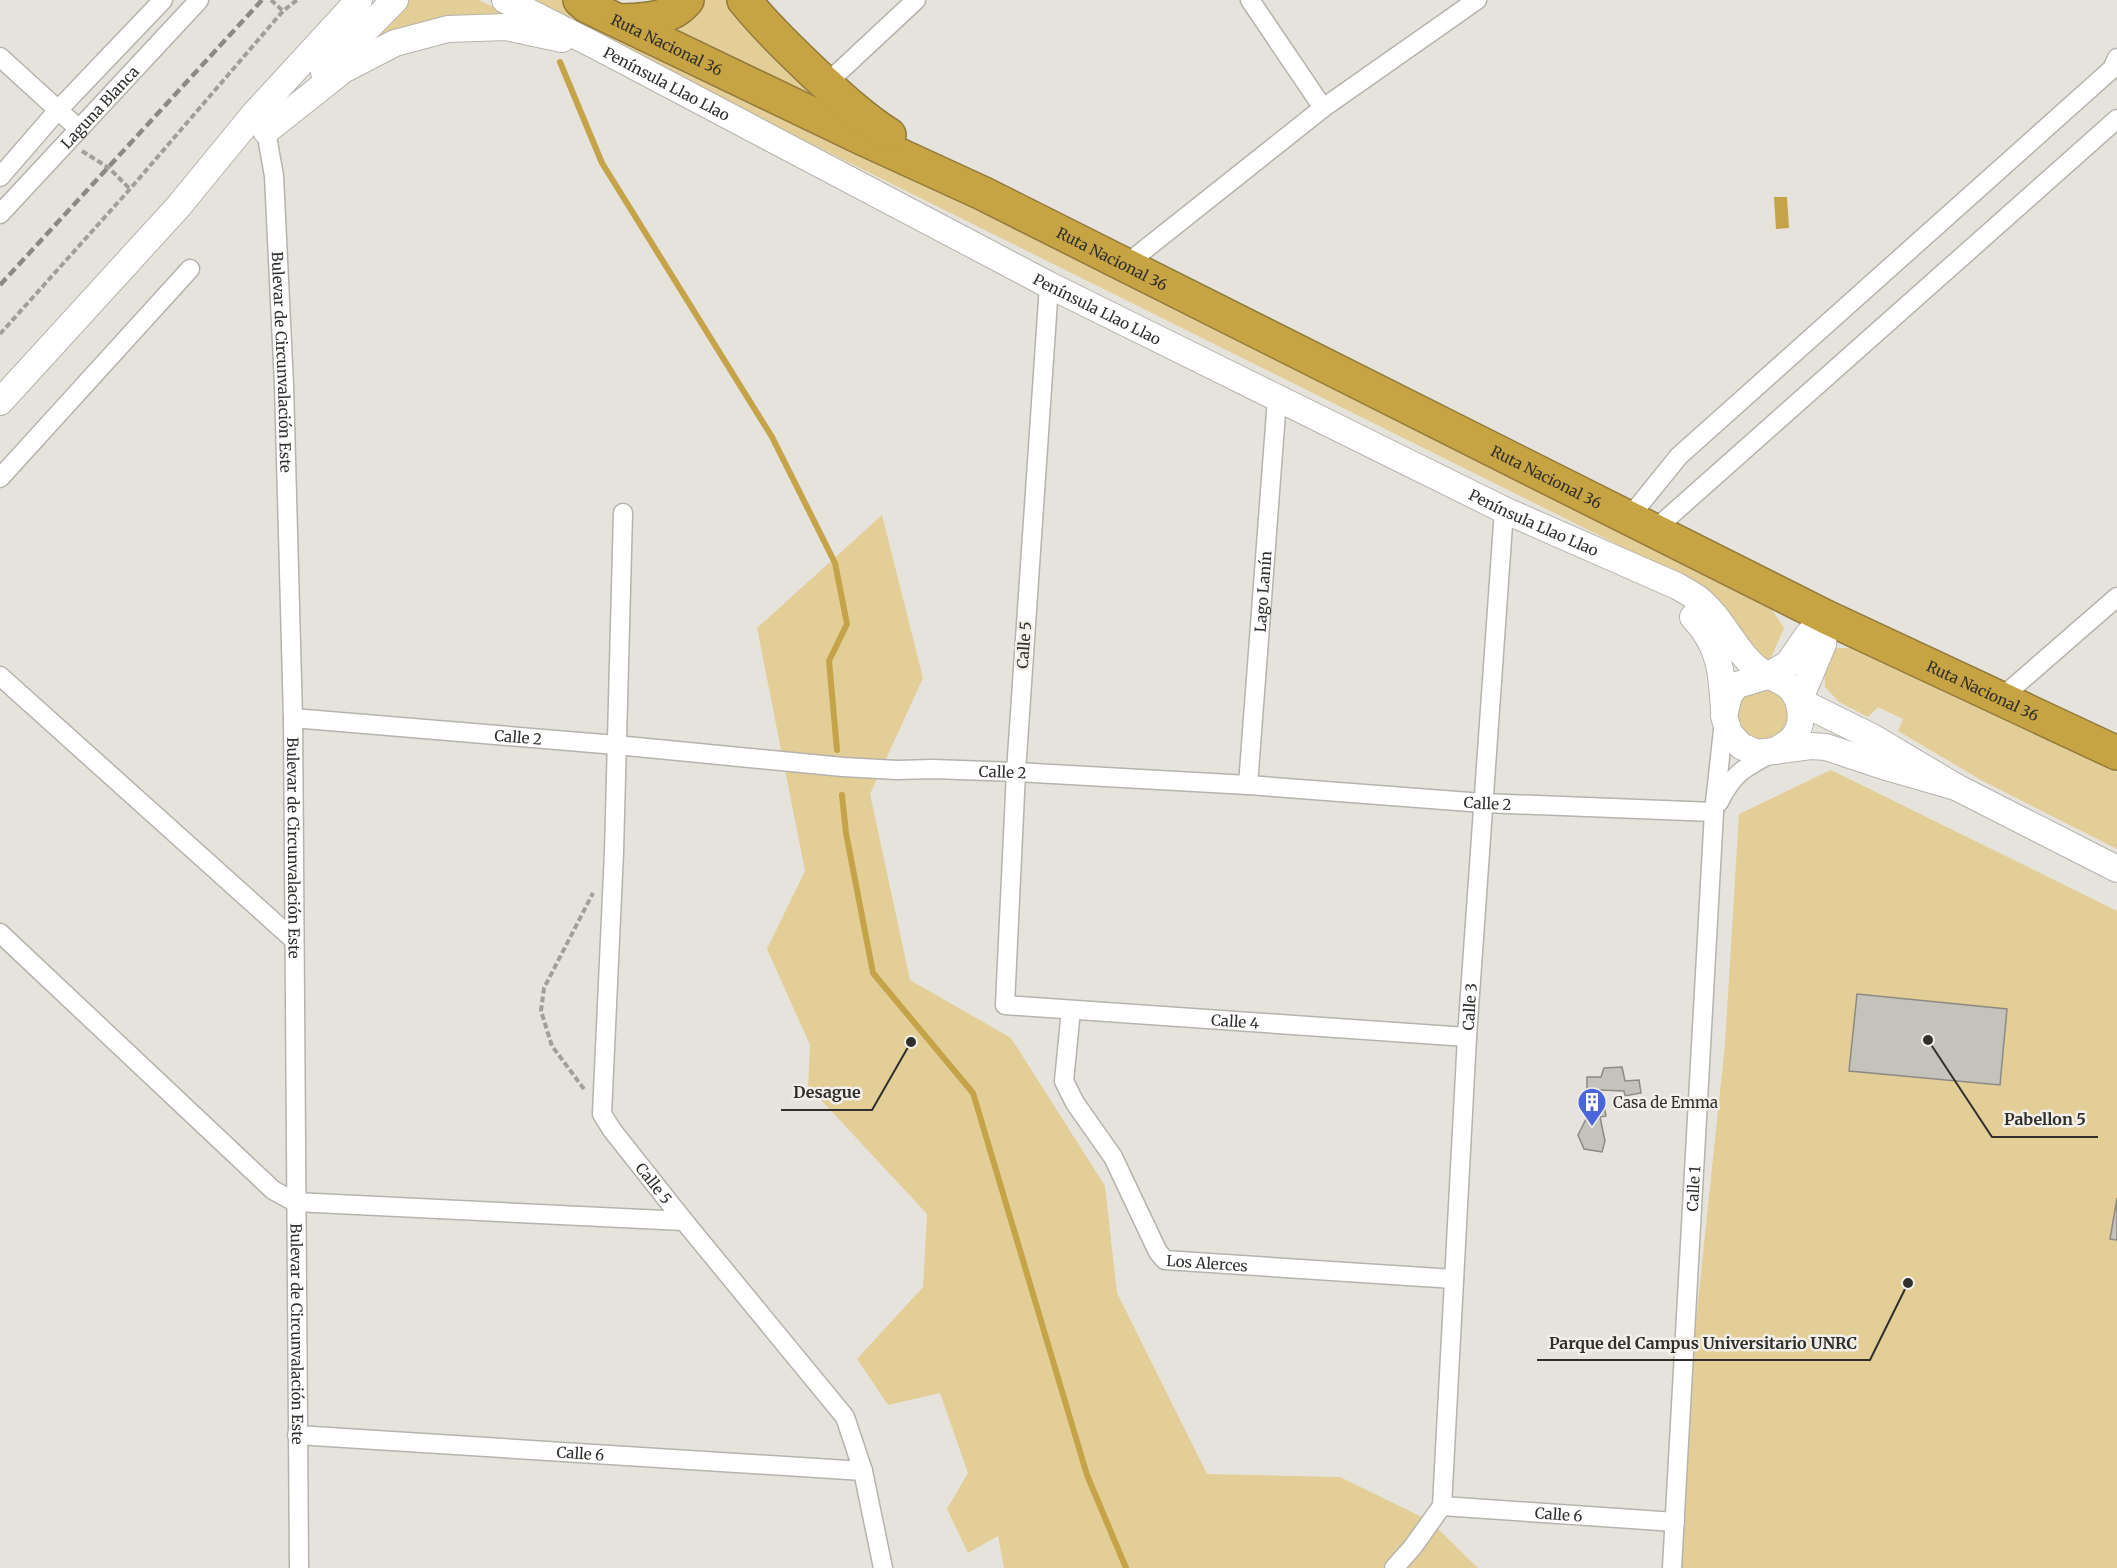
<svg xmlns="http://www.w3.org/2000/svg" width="2117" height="1568" viewBox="0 0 2117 1568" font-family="Merriweather,serif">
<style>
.green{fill:#e4ce97}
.water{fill:#c5a348}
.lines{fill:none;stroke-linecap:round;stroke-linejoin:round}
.stream{stroke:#c5a348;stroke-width:6}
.building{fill:#c4c2bb;stroke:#8d8a84;stroke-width:1.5}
.street-casing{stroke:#b5b3ac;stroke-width:21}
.secondary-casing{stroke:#b5b3ac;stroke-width:28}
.highway-casing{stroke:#927a3b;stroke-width:36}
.path{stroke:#a19f99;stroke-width:4;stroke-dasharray:6 3;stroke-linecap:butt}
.street{stroke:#fff;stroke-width:18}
.secondary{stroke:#fff;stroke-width:26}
.highway{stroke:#c6a343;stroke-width:33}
.rail{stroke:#8b8984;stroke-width:4.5;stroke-dasharray:9 4.5;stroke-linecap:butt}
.labels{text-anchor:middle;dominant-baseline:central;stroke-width:5;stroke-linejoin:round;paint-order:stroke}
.street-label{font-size:15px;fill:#302f2c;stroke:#f3f0e9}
.poi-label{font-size:15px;fill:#302f2c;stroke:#f3f0e9;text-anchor:start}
.leader{fill:none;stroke:#302f2c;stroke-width:2}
.callout-dot{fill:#302f2c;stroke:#f3f0e9;stroke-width:2}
.callout-label{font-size:16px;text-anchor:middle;font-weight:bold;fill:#302f2c;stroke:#f3f0e9;stroke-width:5;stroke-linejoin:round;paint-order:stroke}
</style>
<rect width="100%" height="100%" fill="#e6e3dc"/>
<g class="green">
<path d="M408,0H479L512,16L367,44Z"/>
<path d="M522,0H562L1765,599L1784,628L1770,660L1751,653L1667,569Z"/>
<path d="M705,0H735L853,124L669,31L693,18Z"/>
<path d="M882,515L923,678L870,794L910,980L1011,1038L1105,1186L1117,1293L1207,1474L1340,1477L1430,1521L1478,1568H1004L998,1536L968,1553L947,1509L968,1473L940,1393L888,1405L857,1359L923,1287L927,1214L808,1086L810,1045L767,949L805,871L757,628Z"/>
<path d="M1835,648H1858L1962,700L2006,717L2117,772V849L1981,780L1898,731L1903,719L1878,707L1868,717L1839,702L1825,687L1824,665Z"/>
<circle cx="1764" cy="715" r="27"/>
<path d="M1831,770L2117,911V1568H1674L1675,1522L1725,1044L1739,814Z"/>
</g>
<path class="water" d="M1774,197H1787L1789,228L1776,229Z"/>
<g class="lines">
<g class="stream">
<path d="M560,62L602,163L772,437L835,563L847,624L829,661L837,750"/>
<path d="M842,795L846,833L873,973L973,1093L1087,1475L1126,1568"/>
</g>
</g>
<g class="building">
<path d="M1857,994L2007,1009L2000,1085L1849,1071Z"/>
<path d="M1622,1067L1625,1081L1639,1080L1641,1093L1625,1096L1624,1091L1600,1090L1601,1093H1587V1077H1601L1604,1068Z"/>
<path d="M1603,1101L1606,1116L1600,1117L1605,1141L1602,1152L1584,1149L1578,1135L1586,1119L1583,1105Z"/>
<path d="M2117,1198V1240L2110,1239Z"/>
</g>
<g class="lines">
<g class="street-casing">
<g id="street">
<path d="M1250,0L1323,108"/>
<path d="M0,57L79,129"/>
<path d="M826,84L916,0"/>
<path id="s1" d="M266,131L274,176L284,385L293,718L299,1568"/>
<path d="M0,177L58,110L163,0"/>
<path id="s2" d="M0,214L199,0"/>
<path d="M1124,266L1323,108L1477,0"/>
<path id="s3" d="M1049,285L1016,772L1005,1005L1467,1037"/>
<path d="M0,478L190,269"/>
<path id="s4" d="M623,513L614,852L602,1114L612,1130L684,1221L845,1417L863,1471L883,1568"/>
<path d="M1628,519L1679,456L2112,69L2117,58"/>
<path d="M1653,531L2117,119"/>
<path d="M0,676L294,940"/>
<path d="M2001,698L2117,597"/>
<path id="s5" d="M293,718L616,745L843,767L897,770L933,769L1016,772L1248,785L1483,803L1714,812"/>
<path id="s6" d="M1248,785L1277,399"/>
<path d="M1719,802C1734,772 1744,768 1772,753"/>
<path d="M0,933L273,1190L295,1202L684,1221"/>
<path id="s7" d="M1071,1010L1064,1081L1075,1103L1113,1157L1158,1252L1165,1260L1454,1279"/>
<path id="s8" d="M297,1435L863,1471"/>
<path id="s9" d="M1442,1506L1467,1037L1504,510"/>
<path id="s10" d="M1442,1506L1675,1522"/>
<path d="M1394,1568L1412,1548L1442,1506"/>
<path id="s11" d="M1672,1568L1714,812L1724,721"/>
</g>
</g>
<g class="secondary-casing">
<g id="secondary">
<path id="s12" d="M505,0L596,46L1049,285L1504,510L1677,586C1684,590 1691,594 1697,598C1718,614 1730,640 1747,659C1759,673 1767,674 1782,682C1801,692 1807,721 1793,738C1789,743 1781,747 1775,751"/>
<path d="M324,72L395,0"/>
<path d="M266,131L343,70L395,43L448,29L506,27L562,39"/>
<path d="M0,402L178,207L255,113L359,0"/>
<path d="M1693,617C1720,645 1722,673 1724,710"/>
<path d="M1826,617L1808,635L1788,664L1767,676L1737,685L1729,695L1724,716L1729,733L1741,746L1757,753L1811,746L1826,747L1883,766L1956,787"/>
<path d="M1799,701L1872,737L1956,787L2117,869"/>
<path d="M1799,701L1823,644L1826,617"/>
</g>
</g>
<g class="highway-casing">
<g id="highway">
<path id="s13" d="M580,0L587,6L862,138L982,193L1826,617L2117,753"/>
<path d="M744,0C766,27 789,49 814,73C838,95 861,117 889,135"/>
<path d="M621,21C644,20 671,20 687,0"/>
</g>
</g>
<g class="path">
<path d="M271,0L283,11"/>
<path d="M82,151L109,168L130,189"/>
<path d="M0,334L130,189L283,11L297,0"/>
<path d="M584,1089L552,1046L541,1011L544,988L593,893"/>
</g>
<use href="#street" class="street"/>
<use href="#secondary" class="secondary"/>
<use href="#highway" class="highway"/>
<path class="rail" d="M0,285L262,0"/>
</g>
<defs>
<g id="building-pin" transform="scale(1.5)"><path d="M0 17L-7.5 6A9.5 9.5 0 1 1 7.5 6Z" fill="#4967db" stroke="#f3f0e9"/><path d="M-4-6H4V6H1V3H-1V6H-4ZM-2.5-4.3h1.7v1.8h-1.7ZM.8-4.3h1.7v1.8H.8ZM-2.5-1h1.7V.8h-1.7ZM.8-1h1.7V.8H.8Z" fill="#fff"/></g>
</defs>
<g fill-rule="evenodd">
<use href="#building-pin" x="1592" y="1102"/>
</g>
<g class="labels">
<g class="street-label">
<text stroke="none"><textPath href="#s13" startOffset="98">Ruta Nacional 36</textPath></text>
<text stroke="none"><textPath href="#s12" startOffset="182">Península Llao Llao</textPath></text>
<text stroke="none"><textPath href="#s2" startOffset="146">Laguna Blanca</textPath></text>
<text stroke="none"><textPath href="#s13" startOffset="592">Ruta Nacional 36</textPath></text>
<text stroke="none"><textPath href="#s12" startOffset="668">Península Llao Llao</textPath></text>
<text stroke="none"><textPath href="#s1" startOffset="232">Bulevar de Circunvalación Este</textPath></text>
<text stroke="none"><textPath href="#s13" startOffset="1078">Ruta Nacional 36</textPath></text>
<text stroke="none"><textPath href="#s12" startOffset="1154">Península Llao Llao</textPath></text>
<text stroke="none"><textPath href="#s6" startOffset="194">Lago Lanín</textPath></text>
<text transform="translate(1024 645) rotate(-86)">Calle 5</text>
<text stroke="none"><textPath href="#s13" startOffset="1564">Ruta Nacional 36</textPath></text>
<text stroke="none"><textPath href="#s5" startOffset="226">Calle 2</textPath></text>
<text stroke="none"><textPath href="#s5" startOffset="712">Calle 2</textPath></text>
<text stroke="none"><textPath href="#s5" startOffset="1198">Calle 2</textPath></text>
<text stroke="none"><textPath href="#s1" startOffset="718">Bulevar de Circunvalación Este</textPath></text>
<text stroke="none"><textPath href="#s9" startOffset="500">Calle 3</textPath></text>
<text stroke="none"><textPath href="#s3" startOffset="952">Calle 4</textPath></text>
<text stroke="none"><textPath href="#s4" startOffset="688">Calle 5</textPath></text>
<text stroke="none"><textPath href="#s11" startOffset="380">Calle 1</textPath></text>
<text stroke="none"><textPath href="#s7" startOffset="320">Los Alerces</textPath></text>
<text stroke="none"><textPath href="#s1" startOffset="1204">Bulevar de Circunvalación Este</textPath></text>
<text stroke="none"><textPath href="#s8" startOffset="284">Calle 6</textPath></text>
<text stroke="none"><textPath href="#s10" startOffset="117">Calle 6</textPath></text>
</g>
<g class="poi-label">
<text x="1613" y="1102">Casa de Emma</text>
</g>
</g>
<path class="leader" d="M911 1042L872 1110H781M1928 1040L1992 1137H2098M1908 1283L1870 1360H1537"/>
<g class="callout-dot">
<circle cx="911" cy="1042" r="6"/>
<circle cx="1928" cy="1040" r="6"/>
<circle cx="1908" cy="1283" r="6"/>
</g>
<g class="callout-label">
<text x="827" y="1098">Desague</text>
<text x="2045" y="1125">Pabellon 5</text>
<text x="1703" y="1349">Parque del Campus Universitario UNRC</text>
</g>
</svg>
